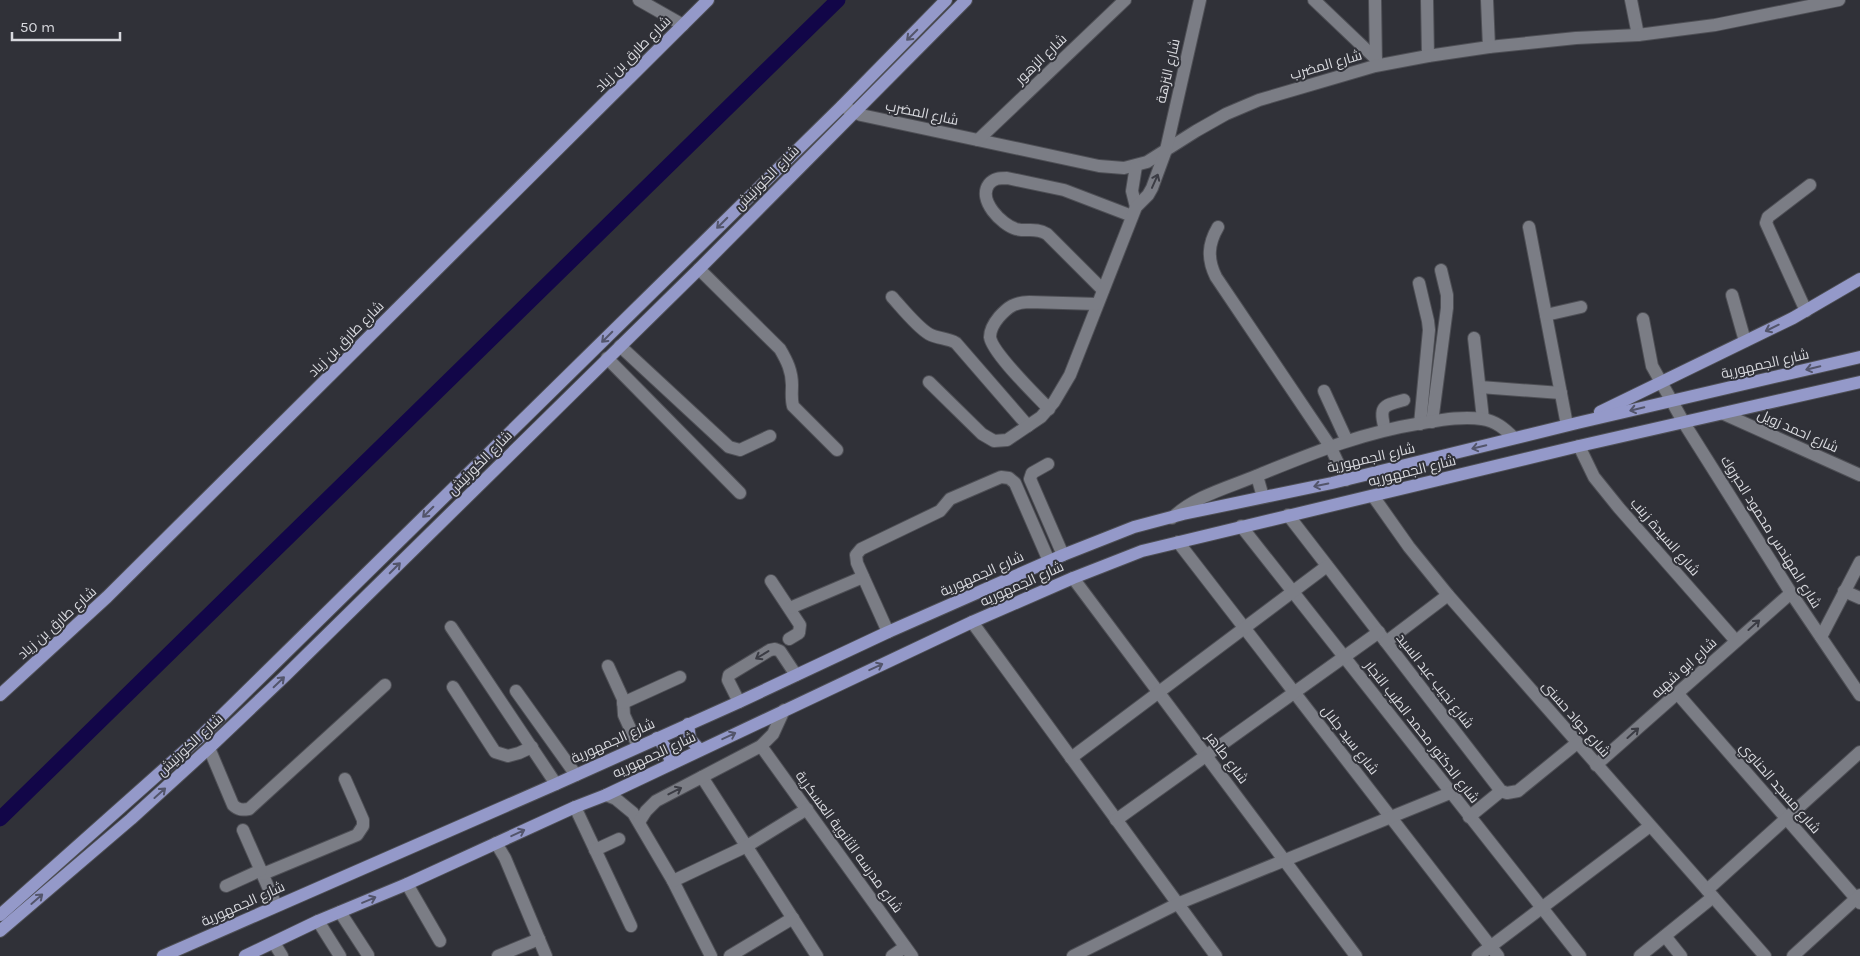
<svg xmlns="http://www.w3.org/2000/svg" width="1860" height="956" viewBox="0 0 1860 956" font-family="Karla,Cairo,sans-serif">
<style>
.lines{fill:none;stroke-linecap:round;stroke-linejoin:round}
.canal{stroke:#120648;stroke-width:15}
.minor-casing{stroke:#4e4f55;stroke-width:14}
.major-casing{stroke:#4e4f55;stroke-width:14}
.minor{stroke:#7b7d85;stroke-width:12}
.major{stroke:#9499c9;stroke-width:12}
.oneway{stroke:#53556b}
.oneway2{stroke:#3b3c44}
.labels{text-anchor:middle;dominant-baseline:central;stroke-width:4;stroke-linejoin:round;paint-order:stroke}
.street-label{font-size:14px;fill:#d8d9de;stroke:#303138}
</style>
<rect width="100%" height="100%" fill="#303138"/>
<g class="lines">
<path class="canal" d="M0,819L838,0"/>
<g class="minor-casing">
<g id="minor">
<path d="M639,0L683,25"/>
<path d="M1314,0L1376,59"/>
<path d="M1375,0L1376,64"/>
<path d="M1427,0L1428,56"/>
<path d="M1487,0L1489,47"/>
<path d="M1631,0L1638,35"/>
<path d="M842,106L861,115L1099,166L1124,168L1147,162L1196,131L1226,114L1259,100L1375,66L1428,56L1489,47L1576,38L1638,35L1715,25L1839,0"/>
<path d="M978,140L1125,0"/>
<path d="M1136,207L1132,191L1136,166"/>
<path d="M1218,227C1208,244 1207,259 1216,277L1330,446L1346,480"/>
<path d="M1529,227L1567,425"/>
<path d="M699,269L780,349C787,361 792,371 792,385C792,392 791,399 793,406L837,450"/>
<path d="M1419,283L1428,321L1429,330L1420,424"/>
<path d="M1103,290L1047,234C1035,227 1028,232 1016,229C1002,225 977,200 989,184C994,178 1000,178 1007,178L1064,190L1132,216"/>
<path d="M1732,295L1745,341"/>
<path d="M892,297C902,308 917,327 929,334C938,339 948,338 956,343L1028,426"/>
<path d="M1806,311L1766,223L1768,217L1810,185"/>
<path d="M1546,315L1581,307"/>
<path d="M1643,319L1652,366L1684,423L1791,593L1860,695"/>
<path d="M1474,338L1483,419"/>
<path d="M620,346L729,447L740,450L770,436"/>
<path d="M607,358L740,493"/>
<path d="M929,382L982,434L994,441L1007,440L1041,417L1054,402L1070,375L1136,207L1148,195L1152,188L1166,150L1200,0"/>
<path d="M1480,387L1561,393"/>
<path d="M1324,391L1347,441"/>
<path d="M1049,409C1037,396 992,353 990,337C990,329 994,323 999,317C1008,307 1015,302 1029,302L1097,304"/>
<path d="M1724,414L1860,475"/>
<path d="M1432,422L1447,308V295L1441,270"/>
<path d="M1385,430C1379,406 1382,406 1404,400"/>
<path d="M1579,446L1594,477L1619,508L1736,641"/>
<path d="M1048,464L1032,473L1030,479L1063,555"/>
<path d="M1257,476L1263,497"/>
<path d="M1373,496L1409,547L1448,595L1765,956"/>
<path d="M1288,515L1501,791L1507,793L1518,791L1577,743"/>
<path d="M1172,518C1195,496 1227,488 1256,476C1313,453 1360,433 1422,423C1441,420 1463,416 1482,419C1496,421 1505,429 1514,438"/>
<path d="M1241,526L1580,956"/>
<path d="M1178,542L1498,956"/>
<path d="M1073,578L1356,956"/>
<path d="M771,581L800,625L799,633L789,639"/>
<path d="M1844,591L1860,598"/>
<path d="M790,608L863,577"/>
<path d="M972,622L1216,956"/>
<path d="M451,627L556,784"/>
<path d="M888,632L857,563L856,555L861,549L940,511L950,499L1001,477L1009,478L1015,483L1049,561"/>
<path d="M1821,637L1860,562"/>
<path d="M1386,642L1448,595"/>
<path d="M608,666L623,699L624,715L638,746"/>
<path d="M453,687L495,752L508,756L519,753L532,747"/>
<path d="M516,691L576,775"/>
<path d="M1677,693L1860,903"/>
<path d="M739,702L728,680L729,675L770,650L775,649L780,651L796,675"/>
<path d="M623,703L680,677"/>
<path d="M761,746L912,956"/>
<path d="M209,748L233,805C238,810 242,810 249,809L385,685"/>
<path d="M1071,758L1327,566"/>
<path d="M1596,765L1791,593"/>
<path d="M702,777L817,956"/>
<path d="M606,795L616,799L633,813L673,881L711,956"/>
<path d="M575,807L631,926"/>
<path d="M1469,817L1501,791"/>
<path d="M1116,820L1379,632"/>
<path d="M639,822L646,811L656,801L761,746L773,734L784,710"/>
<path d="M243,830L276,905"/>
<path d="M496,843L505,858L546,956"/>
<path d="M595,850L619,839"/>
<path d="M263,874L357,835L363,826V820L345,779"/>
<path d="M673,881L747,846L807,809"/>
<path d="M407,884L440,941"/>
<path d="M226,886L261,870"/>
<path d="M1707,890L1860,752"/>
<path d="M340,912L368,955"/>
<path d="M318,921L340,956"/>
<path d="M1665,936L1681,956"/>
<path d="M274,943L282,956"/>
<path d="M498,956L539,939"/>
<path d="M730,956L793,918"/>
<path d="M892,956L905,947"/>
<path d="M1073,956L1177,904L1450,793"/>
<path d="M1478,956L1650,826"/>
<path d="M1640,956L1713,897"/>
<path d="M1793,956L1860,895"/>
</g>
</g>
<g class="major-casing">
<g id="major">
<path d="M1600,412L1793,318L1860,279"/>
<path d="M0,695L107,597L708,0"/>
<path d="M688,724L690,739L700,750"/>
<path d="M657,738L667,749L671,764"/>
<path d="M0,915L200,737L842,106L946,0"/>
<path d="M0,931L131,819L209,748L286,675L699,269L966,0"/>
<path d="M163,956L556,784L739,702L888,632L1063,555L1134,527L1183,514L1332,483L1577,423L1860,357"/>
<path d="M245,956L318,921L407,884L575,807L606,795L972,622L1073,578L1142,551L1579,446L1860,382"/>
</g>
</g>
<use href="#minor" class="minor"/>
<use href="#major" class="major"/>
</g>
<defs><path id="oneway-shaft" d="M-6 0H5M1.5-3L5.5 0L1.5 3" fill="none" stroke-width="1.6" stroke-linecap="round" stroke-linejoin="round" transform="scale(1.25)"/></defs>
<g class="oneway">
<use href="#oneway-shaft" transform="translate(912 35) rotate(135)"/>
<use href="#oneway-shaft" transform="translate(722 223) rotate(135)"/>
<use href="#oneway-shaft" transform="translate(1772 328) rotate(154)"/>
<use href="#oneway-shaft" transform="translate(607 337) rotate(135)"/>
<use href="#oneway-shaft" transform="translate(1813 368) rotate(167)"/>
<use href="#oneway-shaft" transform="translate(1637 409) rotate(167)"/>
<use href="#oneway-shaft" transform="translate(1479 447) rotate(166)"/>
<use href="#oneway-shaft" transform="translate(1321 485) rotate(168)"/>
<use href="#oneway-shaft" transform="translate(428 512) rotate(135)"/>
<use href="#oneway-shaft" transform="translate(395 568) rotate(-45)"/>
<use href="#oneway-shaft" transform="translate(876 667) rotate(-25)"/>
<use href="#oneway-shaft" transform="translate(279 682) rotate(-44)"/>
<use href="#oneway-shaft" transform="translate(729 736) rotate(-25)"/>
<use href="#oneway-shaft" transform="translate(160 793) rotate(-42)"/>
<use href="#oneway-shaft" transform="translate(518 833) rotate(-25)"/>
<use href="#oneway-shaft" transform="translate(37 899) rotate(-41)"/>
<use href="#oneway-shaft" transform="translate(369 900) rotate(-23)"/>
</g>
<g class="oneway2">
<use href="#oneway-shaft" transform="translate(1155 181) rotate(-66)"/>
<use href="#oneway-shaft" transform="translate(1754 625) rotate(-42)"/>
<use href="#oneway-shaft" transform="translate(762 655) rotate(149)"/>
<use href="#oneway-shaft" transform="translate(1633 733) rotate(-42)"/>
<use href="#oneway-shaft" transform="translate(675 791) rotate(-27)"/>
</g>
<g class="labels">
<g class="street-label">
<text transform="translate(633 54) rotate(-45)">شارع طارق بن زياد</text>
<text transform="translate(1041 59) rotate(-44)">شارع الزهور</text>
<text transform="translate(1326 65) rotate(-16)">شارع المضرب</text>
<text transform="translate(1168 71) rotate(-77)">شارع النزهة</text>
<text transform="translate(922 113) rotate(12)">شارع المضرب</text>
<text transform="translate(767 178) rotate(-45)">شارع الكورنيش</text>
<text transform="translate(346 339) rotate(-45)">شارع طارق بن زياد</text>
<text transform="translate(1765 364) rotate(-13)">شارع الجمهورية</text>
<text transform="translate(1798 431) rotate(24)">شارع احمد زويل</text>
<text transform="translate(1371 458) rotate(-13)">شارع الجمهورية</text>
<text transform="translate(480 463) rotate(-45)">شارع الكورنيش</text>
<text transform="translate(1412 471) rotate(-14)">شارع الجمهوريه</text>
<text transform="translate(1771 532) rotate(58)">شارع المهندس محمود الحبروك</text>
<text transform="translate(1665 537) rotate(49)">شارع السيدة زينب</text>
<text transform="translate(982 574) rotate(-24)">شارع الجمهورية</text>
<text transform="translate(1022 584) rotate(-24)">شارع الجمهوريه</text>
<text transform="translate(57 623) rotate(-42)">شارع طارق بن زياد</text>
<text transform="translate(1684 668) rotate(-42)">شارع ابو شهبه</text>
<text transform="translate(1435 681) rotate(52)">شارع نجيب عبد السيد</text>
<text transform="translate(1576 719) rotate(49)">شارع جواد حسنى</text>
<text transform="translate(1422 732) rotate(52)">شارع الدكتور محمد الطيب النجار</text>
<text transform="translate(1350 740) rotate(52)">شارع سيد جلال</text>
<text transform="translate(613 741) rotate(-24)">شارع الجمهورية</text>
<text transform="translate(190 745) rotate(-43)">شارع الكورنيش</text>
<text transform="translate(654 755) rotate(-25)">شارع الجمهوريه</text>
<text transform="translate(1227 758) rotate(53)">شارع طاهر</text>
<text transform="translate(1780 788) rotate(49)">شارع مسجد الحناوي</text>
<text transform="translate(849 842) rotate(54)">شارع مدرسه الثانوية العسكرية</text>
<text transform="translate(243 904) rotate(-24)">شارع الجمهورية</text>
</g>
</g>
<path d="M12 32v8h108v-8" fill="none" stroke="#d8d9de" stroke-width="2.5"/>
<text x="20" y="32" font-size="15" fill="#d8d9de" stroke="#303138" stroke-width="4" paint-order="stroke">50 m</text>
</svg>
